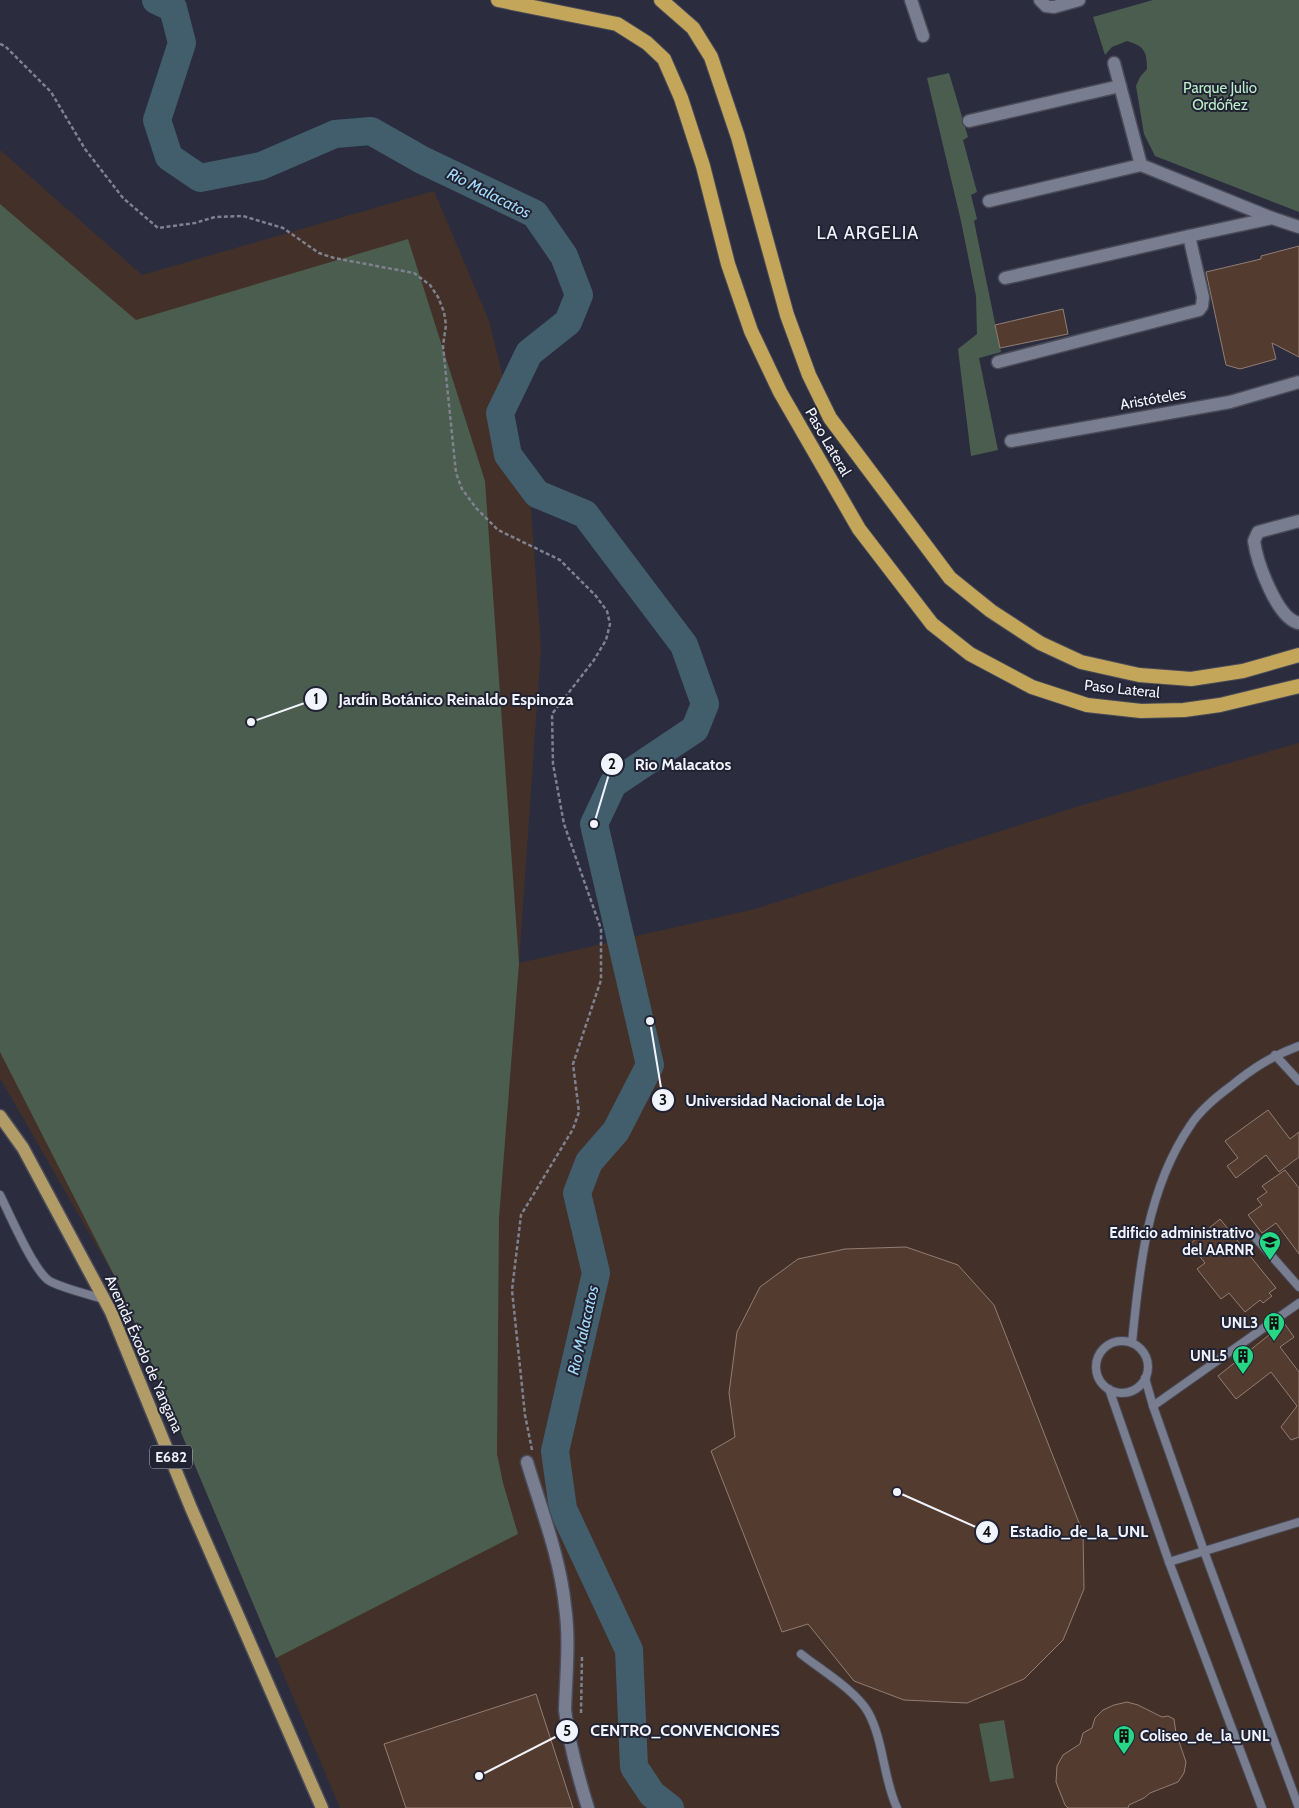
<svg xmlns="http://www.w3.org/2000/svg" width="1299" height="1808" viewBox="0 0 1299 1808" font-family="Cabin,sans-serif">
<style>
.education{fill:#433129}
.green{fill:#4a5d4f}
.lines{fill:none;stroke-linecap:round;stroke-linejoin:round}
.river{stroke:#425e6d;stroke-width:28}
.building{fill:#543b2f;stroke:#927d73}
.service-casing{stroke:#494b58;stroke-width:10}
.minor-casing{stroke:#494b58;stroke-width:15}
.primary-casing{stroke:#494b58;stroke-width:15}
.trunk-casing{stroke:#494b58;stroke-width:16}
.path{stroke:#7f818e;stroke-width:2.5;stroke-dasharray:4 2.5;stroke-linecap:butt}
.service{stroke:#797d90;stroke-width:8}
.minor{stroke:#797d90;stroke-width:12}
.primary{stroke:#b19c67;stroke-width:12}
.trunk{stroke:#c4a65a;stroke-width:14}
.labels{text-anchor:middle;dominant-baseline:central;stroke-width:4;stroke-linejoin:round;paint-order:stroke}
.shield{fill:#212333;stroke:#b3b5c0;stroke-width:1}
.shield-label{font-size:14px;font-weight:bold;fill:#f2f4fd}
.park-label{font-size:15px;fill:#bceeca;stroke:#212333}
.street-label{font-size:15px;fill:#f2f4fd;stroke:#212333}
.poi-label{font-size:15px;font-weight:bold;fill:#f2f4fd;stroke:#212333;text-anchor:end}
.water-label{font-size:16px;font-style:italic;fill:#a5dcfb;stroke:#212333}
.quarter-label{font-size:18px;letter-spacing:1px;fill:#f2f4fd;stroke:#212333}
.leader{fill:none;stroke:#f2f4fd;stroke-width:2}
.callout-dot{fill:#f2f4fd;stroke:#212333;stroke-width:2}
.mark-label{font-size:15px;text-anchor:middle;font-weight:bold;fill:#111}
.callout-label{font-size:16px;text-anchor:middle;font-weight:bold;fill:#f2f4fd;stroke:#212333;stroke-width:4;stroke-linejoin:round;paint-order:stroke}
</style>
<rect width="100%" height="100%" fill="#2b2d3e"/>
<path class="education" d="M0,150L142,275L434,191L489,321L529,482L541,648L519,963L755,909L1086,804L1299,743V1808H340L118,1283L0,1078Z"/>
<g class="green">
<path d="M1153,0H1299V212L1155,156L1144,134L1136,86L1140,77L1147,69C1147,51 1144,46 1127,41L1112,47L1105,55L1093,17Z"/>
<path d="M949,73L968,137L963,140L977,192L971,195L977,219L974,221L1001,352L979,358L998,450L971,456L958,349L977,334L976,296L961,221L927,78Z"/>
<path d="M0,204L136,320L408,239L485,481L519,963L499,1218L497,1454L503,1483L518,1534L276,1658L118,1283L0,1052Z"/>
<path d="M1004,1720L1014,1778L990,1782L979,1724Z"/>
</g>
<g class="lines">
<path class="river" d="M156,0L173,8L182,43L157,120L169,157L200,178L261,166L335,134L371,131L422,160L535,214L564,256L579,295L568,322L529,353L500,413L508,455L537,494L585,514L684,645L705,704L695,729L613,784L594,824L650,1065L616,1131L589,1162L577,1193L596,1273L555,1451L563,1509L629,1650L634,1767L652,1794L670,1808"/>
</g>
<g class="building">
<path d="M1299,246V357L1272,343L1276,359L1240,369L1226,365L1206,272L1261,259V256Z"/>
<path d="M1063,309L1068,334L1000,348L995,325Z"/>
<path d="M1268,1110L1290,1139L1299,1132V1157L1279,1172L1266,1155L1236,1178L1227,1166L1238,1158L1225,1141Z"/>
<path d="M1285,1170L1299,1188V1254L1276,1223L1262,1233L1248,1215L1262,1205L1257,1199L1267,1192L1262,1186Z"/>
<path d="M1220,1219L1276,1288L1269,1293L1272,1296L1263,1303L1260,1300L1245,1312L1229,1293L1221,1299L1197,1269L1205,1263L1190,1244Z"/>
<path d="M906,1247L958,1265L994,1305L1083,1533L1084,1589L1063,1640L1024,1679L967,1703L904,1700L854,1681L808,1624L782,1632L711,1451L735,1437L729,1393L737,1332L760,1287L798,1259L845,1249Z"/>
<path d="M1284,1323L1294,1337L1280,1347L1299,1372V1437L1291,1440L1281,1427L1297,1406L1271,1372L1236,1399L1218,1376Z"/>
<path d="M536,1694L573,1808H406L384,1744Z"/>
<path d="M1127,1702L1138,1705L1162,1717L1168,1716L1174,1719L1176,1733L1186,1762L1184,1773L1178,1782L1150,1793L1144,1798L1129,1805L1128,1808H1068L1065,1805L1056,1782L1057,1766L1063,1755L1080,1744L1083,1733L1092,1728L1095,1718L1103,1710L1114,1705Z"/>
</g>
<g class="lines">
<g class="service-casing">
<g id="service">
<path d="M1275,1055L1299,1081"/>
<path d="M0,1195C10,1215 32,1267 48,1280C58,1287 90,1295 104,1299"/>
<path d="M1254,1236L1299,1287"/>
<circle cx="1122" cy="1367" r="26"/>
<path d="M1132,1343C1139,1269 1147,1189 1190,1126C1200,1110 1216,1097 1231,1086C1253,1068 1272,1056 1299,1046"/>
<path d="M1145,1378L1153,1406L1204,1551L1299,1808"/>
<path d="M1109,1389L1169,1562L1262,1808"/>
<path d="M1153,1406L1299,1303"/>
<path d="M1169,1562L1299,1522"/>
<path d="M801,1654C821,1670 855,1690 868,1712C884,1741 883,1778 897,1808"/>
</g>
</g>
<g class="minor-casing">
<g id="minor">
<path d="M911,0L923,36"/>
<path d="M1040,0L1046,6L1054,7L1079,0"/>
<path d="M1114,63L1141,165"/>
<path d="M969,121L1120,86"/>
<path d="M989,201L1141,165L1272,218L1299,227"/>
<path d="M1005,278L1189,236"/>
<path d="M998,362L1199,310L1202,306L1203,297L1189,236L1272,218"/>
<path d="M1011,441L1230,402L1299,382"/>
<path d="M1299,521L1258,532L1254,541C1257,562 1277,619 1299,623"/>
<path d="M527,1462C541,1509 560,1557 565,1606C570,1640 566,1676 565,1710C569,1743 578,1776 588,1808"/>
</g>
</g>
<g class="primary-casing">
<path id="primary" d="M0,1116L23,1148L111,1312L191,1508L322,1808"/>
</g>
<g class="trunk-casing">
<g id="trunk">
<path d="M498,0L617,24L647,43L664,59L681,98L703,166L728,264L751,331L780,392L859,529L932,624L970,654L1032,687L1087,705L1141,711L1184,710L1220,705L1299,686"/>
<path d="M661,0L693,28L711,57L738,137L787,315L809,375L830,418L950,578L991,611L1040,643L1081,662L1139,675L1191,679L1243,671L1299,655"/>
</g>
</g>
<g class="path">
<path d="M0,44L5,46L51,92L85,149L123,198L158,228L195,223L215,217L243,216L283,228L319,253L334,258L414,273L430,285L438,297L444,312L446,325L443,346L456,473L462,489L476,508L498,530L560,560L596,596L607,611L610,624L606,640L594,660L552,714L553,764L564,824L601,929V980L573,1064L579,1112L573,1129L521,1215L512,1290L525,1415L532,1450"/>
<path d="M581,1713L582,1656"/>
</g>
<use href="#service" class="service"/>
<use href="#minor" class="minor"/>
<use href="#primary" class="primary"/>
<use href="#trunk" class="trunk"/>
</g>
<defs>
<g id="school-pin" transform="scale(1.125)"><path d="M0 17L-7.5 6A9.5 9.5 0 1 1 7.5 6Z" fill="#26d886" stroke="#212333"/><path d="M0-5L7-2L0 1L-7-2ZM-4 1L0 2.5L4 1V4Q0 6-4 4Z" fill="#111"/></g>
<g id="building-pin" transform="scale(1.125)"><path d="M0 17L-7.5 6A9.5 9.5 0 1 1 7.5 6Z" fill="#26d886" stroke="#212333"/><path d="M-4-6H4V6H1V3H-1V6H-4ZM-2.5-4.3h1.7v1.8h-1.7ZM.8-4.3h1.7v1.8H.8ZM-2.5-1h1.7V.8h-1.7ZM.8-1h1.7V.8H.8Z" fill="#111"/></g>
</defs>
<g fill-rule="evenodd">
<use href="#school-pin" x="1270" y="1242"/>
<use href="#building-pin" x="1274" y="1323"/>
<use href="#building-pin" x="1243" y="1356"/>
<use href="#building-pin" x="1124" y="1736"/>
</g>
<g class="labels">
<rect class="shield" x="150" y="1445.5" width="42" height="23" rx="4"/>
<g class="shield-label">
<text x="171" y="1457">E682</text>
</g>
<g class="park-label">
<text x="1220" y="88">Parque Julio<tspan x="1220" dy="17">Ordóñez</tspan></text>
</g>
<g class="street-label">
<text transform="translate(1153 399) rotate(-10)">Aristóteles</text>
<text transform="translate(828 442) rotate(60)">Paso Lateral</text>
<text transform="translate(1122 689) rotate(6)">Paso Lateral</text>
<text transform="translate(144 1354) rotate(66)">Avenida Éxodo de Yangana</text>
</g>
<g class="poi-label">
<text x="1254" y="1233">Edificio administrativo<tspan x="1254" dy="17">del AARNR</tspan></text>
<text x="1258" y="1323">UNL3</text>
<text x="1227" y="1356">UNL5</text>
<text x="1140" y="1736" text-anchor="start">Coliseo_de_la_UNL</text>
</g>
<g class="water-label">
<text transform="translate(489 193) rotate(27)">Rio Malacatos</text>
<text transform="translate(583 1330) rotate(-77)">Rio Malacatos</text>
</g>
<g class="quarter-label">
<text x="868" y="233">LA ARGELIA</text>
</g>
</g>
<path class="leader" d="M251 722L316 699M594 824L612 764M650 1021L663 1100M897 1492L987 1532M479 1776L567 1731"/>
<g class="callout-dot">
<circle cx="251" cy="722" r="5"/>
<circle cx="594" cy="824" r="5"/>
<circle cx="650" cy="1021" r="5"/>
<circle cx="897" cy="1492" r="5"/>
<circle cx="479" cy="1776" r="5"/>
<circle cx="316" cy="699" r="12"/>
<circle cx="612" cy="764" r="12"/>
<circle cx="663" cy="1100" r="12"/>
<circle cx="987" cy="1532" r="12"/>
<circle cx="567" cy="1731" r="12"/>
</g>
<g class="mark-label">
<text x="316" y="704">1</text>
<text x="612" y="769">2</text>
<text x="663" y="1105">3</text>
<text x="987" y="1537">4</text>
<text x="567" y="1736">5</text>
</g>
<g class="callout-label">
<text x="456" y="705">Jardín Botánico Reinaldo Espinoza</text>
<text x="683" y="770">Rio Malacatos</text>
<text x="785" y="1106">Universidad Nacional de Loja</text>
<text x="1079" y="1537">Estadio_de_la_UNL</text>
<text x="685" y="1736">CENTRO_CONVENCIONES</text>
</g>
</svg>
